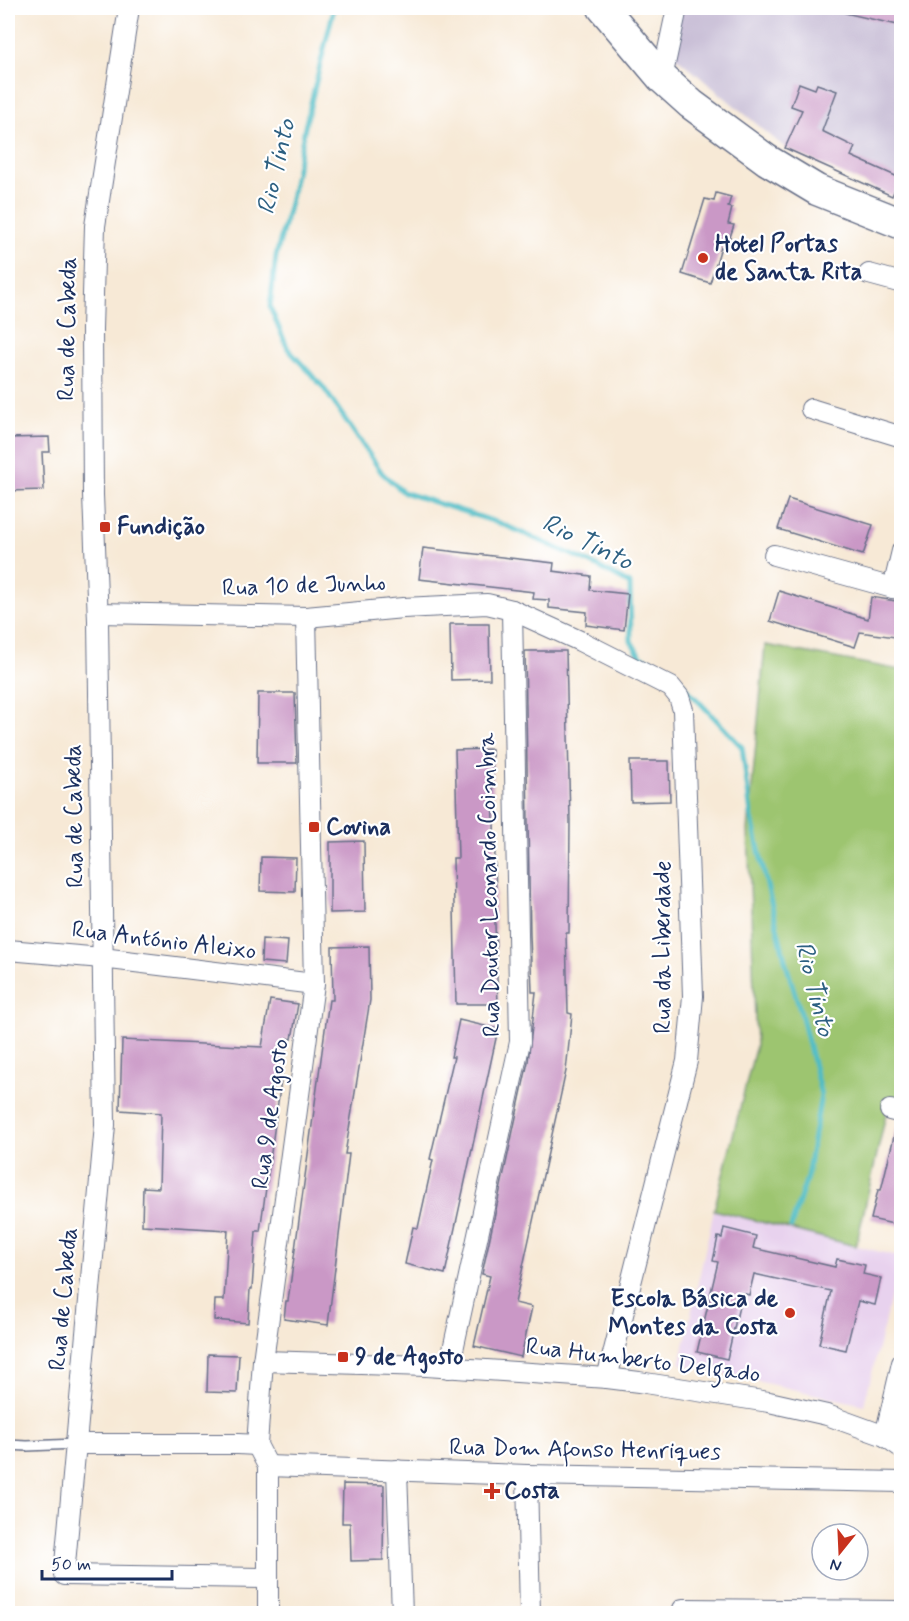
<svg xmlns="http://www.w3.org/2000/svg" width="909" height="1621" viewBox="0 0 909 1621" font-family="Mynerve,sans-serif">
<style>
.built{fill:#e8d2ee}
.industrial{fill:#c9bfd7}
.green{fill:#9dc570;stroke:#5c7a67;stroke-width:1.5}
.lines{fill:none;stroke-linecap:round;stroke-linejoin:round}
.stream{stroke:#4ebcc5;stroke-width:5}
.building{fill:#ca98c6}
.service-casing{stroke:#687088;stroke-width:12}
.minor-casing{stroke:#687088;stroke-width:22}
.primary-casing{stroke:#687088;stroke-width:33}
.service{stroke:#fff;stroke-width:9}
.minor{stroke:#fff;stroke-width:20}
.primary{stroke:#fff;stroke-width:30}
.poi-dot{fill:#c8321e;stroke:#fff;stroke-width:2}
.labels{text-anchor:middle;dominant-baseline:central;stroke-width:4.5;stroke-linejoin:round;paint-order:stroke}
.poi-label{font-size:24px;font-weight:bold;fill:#1b2f5e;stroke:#fff;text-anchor:start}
.street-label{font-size:24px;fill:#1b2f5e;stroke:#fff}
.water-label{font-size:26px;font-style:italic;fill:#2d6082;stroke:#fff}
</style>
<rect width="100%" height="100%" fill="#fff"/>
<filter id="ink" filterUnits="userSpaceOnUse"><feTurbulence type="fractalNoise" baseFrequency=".0167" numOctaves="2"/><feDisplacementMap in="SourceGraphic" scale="12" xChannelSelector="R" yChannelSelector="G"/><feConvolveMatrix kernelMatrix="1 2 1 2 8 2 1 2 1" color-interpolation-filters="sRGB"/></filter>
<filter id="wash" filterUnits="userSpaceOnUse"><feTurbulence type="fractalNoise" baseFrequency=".008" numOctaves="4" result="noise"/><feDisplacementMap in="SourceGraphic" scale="24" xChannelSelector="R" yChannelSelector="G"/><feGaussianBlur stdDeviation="1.35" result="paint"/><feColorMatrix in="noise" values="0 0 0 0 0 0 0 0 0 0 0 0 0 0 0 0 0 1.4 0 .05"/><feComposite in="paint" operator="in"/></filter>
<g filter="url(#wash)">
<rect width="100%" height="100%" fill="#f7e9d6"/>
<path class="built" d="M714,1210L901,1257L864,1405L680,1364Z"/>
<path class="industrial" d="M673,8H901V196L783,146L665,48Z"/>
<path class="green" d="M765,645L901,670V1103L889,1101L856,1246L714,1210L756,1045L748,830Z"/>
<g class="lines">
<path class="stream" d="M334,8L305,127L291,199L276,256L270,307L288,349L323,387L382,473L403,492L502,524L593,564L630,584L631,641L640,656L668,669L742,747L751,814L765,877L786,964L801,1013L821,1095L807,1177L791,1227"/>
</g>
<g id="blocks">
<g class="building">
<path d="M845,8H902V26L845,13Z"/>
<path d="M799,83L815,89L817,84L837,91L822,131L855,147L851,156L900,178L892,196L785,148L802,110L791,106Z"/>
<path d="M716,193L731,197L728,207L732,208L728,224L734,225L726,249L721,247L710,283L682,274L705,199L714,201Z"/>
<path d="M49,437L50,452H42L44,490L8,491V438Z"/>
<path d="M788,499L873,525L863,555L778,529Z"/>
<path d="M423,548L554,563L553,571L591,576L590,590L628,594L624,630L586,625L587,612L549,608V600L533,599L534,592L419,579Z"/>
<path d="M779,591L868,619L871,597L902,602V638L860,632L855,647L770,621Z"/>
<path d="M450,624H489L490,679L451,680Z"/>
<path d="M525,651H566L570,820L569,933H566L568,1013L572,1014L566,1071L515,1303L532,1307L521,1357L474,1346L490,1276L482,1274L528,1062L536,992H532L530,934Z"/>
<path d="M258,693H295L297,763H257Z"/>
<path d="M492,749L496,897H494L498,1004H456L453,858H458L455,750Z"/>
<path d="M630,761H669L670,801L631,802Z"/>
<path d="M364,841L365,912L330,913V842Z"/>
<path d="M261,857L296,858L295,892L260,891Z"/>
<path d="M262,939L288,941L286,964L261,962Z"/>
<path d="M369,946L370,1000L345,1154H349L328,1325L284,1319L286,1301H288L329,1000H333L332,947Z"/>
<path d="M270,1000L298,1004L292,1039L287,1038L260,1231H256L252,1289H250L248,1323L214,1320L215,1300H224L228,1230L142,1225L143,1187L159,1188L161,1113L120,1110L122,1040L262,1047Z"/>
<path d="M459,1020L498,1029L445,1274L405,1264L413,1227L418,1228L433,1160L430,1159L454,1057H451Z"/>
<path d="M896,1128L902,1129V1226L871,1219L878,1190H881Z"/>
<path d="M724,1228L756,1236L753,1248L835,1267L837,1259L865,1265L863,1274L881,1278L875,1305L858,1301L846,1350L819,1344L831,1291L754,1274L749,1295L742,1293L727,1359L697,1352L718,1262L713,1261L718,1237L722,1238Z"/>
<path d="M208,1354L239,1355L237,1393L207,1392Z"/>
<path d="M343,1484L384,1485L383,1560L351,1561L350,1523H342Z"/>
</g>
</g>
</g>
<g filter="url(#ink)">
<use href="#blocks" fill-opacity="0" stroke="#687088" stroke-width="1.5"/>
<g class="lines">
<g class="service-casing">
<path id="service" d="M8,1445L27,1446L76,1444"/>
</g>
<g class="minor-casing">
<g id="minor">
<path d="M129,8L95,226L92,329L93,495L98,621L105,1125L64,1575L267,1578"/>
<path d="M662,78L677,8"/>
<path d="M869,274L902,283"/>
<path d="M811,409L902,437"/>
<path d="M902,551L893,588L902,589"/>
<path d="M774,555L893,588"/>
<path d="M98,613L306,617L403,608L487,604L512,610L580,641L671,687L679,697L683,710L693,996L687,1061L607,1378"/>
<path d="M8,950L102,958L314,984"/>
<path d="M890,1110L902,1113"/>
<path d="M263,1361L426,1366L607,1378L639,1382L769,1402L827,1415L885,1436L902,1448"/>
<path d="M449,1368L520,1042L512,610"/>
<path d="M885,1436L902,1363"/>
<path d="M76,1444H238L257,1445"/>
<path d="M268,1466L527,1475L902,1482"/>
<path d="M397,1470L402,1614"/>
<path d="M527,1475L530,1614"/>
<path d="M268,1614V1466L257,1445L263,1361L314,984L306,617"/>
<path d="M683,1614V1609L902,1611"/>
</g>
</g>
<g class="primary-casing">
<path id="primary" d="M603,8L662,78L691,104L767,160L817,190L902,224"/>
</g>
<use href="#service" class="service"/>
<use href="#minor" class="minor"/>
<use href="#primary" class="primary"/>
</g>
</g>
<g class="poi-dot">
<circle cx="703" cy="258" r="6"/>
<rect x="99" y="521" width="12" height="12" rx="3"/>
<rect x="308" y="821" width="12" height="12" rx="3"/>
<circle cx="790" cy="1313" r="6"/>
<rect x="337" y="1351" width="12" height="12" rx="3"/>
<path d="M489 1482h6v6h6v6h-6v6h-6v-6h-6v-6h6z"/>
</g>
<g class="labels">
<g class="poi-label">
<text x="715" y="244">Hotel Portas<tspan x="715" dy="28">de Santa Rita</tspan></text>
<text x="117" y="527">Fundição</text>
<text x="326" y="827">Covina</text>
<text x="778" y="1299" text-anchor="end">Escola Básica de<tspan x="778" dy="28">Montes da Costa</tspan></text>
<text x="355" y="1357">9 de Agosto</text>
<text x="504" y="1491">Costa</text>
</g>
<g class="street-label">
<text transform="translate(68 329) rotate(-89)">Rua de Cabeda</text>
<text transform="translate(304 586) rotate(-2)">Rua 10 de Junho</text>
<text transform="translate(75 816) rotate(-91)">Rua de Cabeda</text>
<text transform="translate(490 885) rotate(-91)">Rua Doutor Leonardo Coimbra</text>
<text transform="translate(164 941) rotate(7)">Rua António Aleixo</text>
<text transform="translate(663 947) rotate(-90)">Rua da Liberdade</text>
<text transform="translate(271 1114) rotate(-82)">Rua 9 de Agosto</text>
<text transform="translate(64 1299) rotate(-85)">Rua de Cabeda</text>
<text transform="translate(643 1361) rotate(7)">Rua Humberto Delgado</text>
<text transform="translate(585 1450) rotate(1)">Rua Dom Afonso Henriques</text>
</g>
<g class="water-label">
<text transform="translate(277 167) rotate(-77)">Rio Tinto</text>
<text transform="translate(587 543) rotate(26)">Rio Tinto</text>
<text transform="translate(814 989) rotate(76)">Rio Tinto</text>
</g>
</g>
<rect width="909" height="1621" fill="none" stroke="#fff" stroke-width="30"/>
<g transform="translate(840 1552) rotate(198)"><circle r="28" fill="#ffffff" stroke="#a4acbf" stroke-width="1.5"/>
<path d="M0-4.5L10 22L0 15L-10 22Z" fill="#c8321e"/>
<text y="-9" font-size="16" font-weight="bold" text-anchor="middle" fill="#1b2f5e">N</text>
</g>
<path d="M42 1570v9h130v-9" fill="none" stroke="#1b2f5e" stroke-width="3"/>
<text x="51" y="1570" font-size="18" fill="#1b2f5e" stroke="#ffffff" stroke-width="4.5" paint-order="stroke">50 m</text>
</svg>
